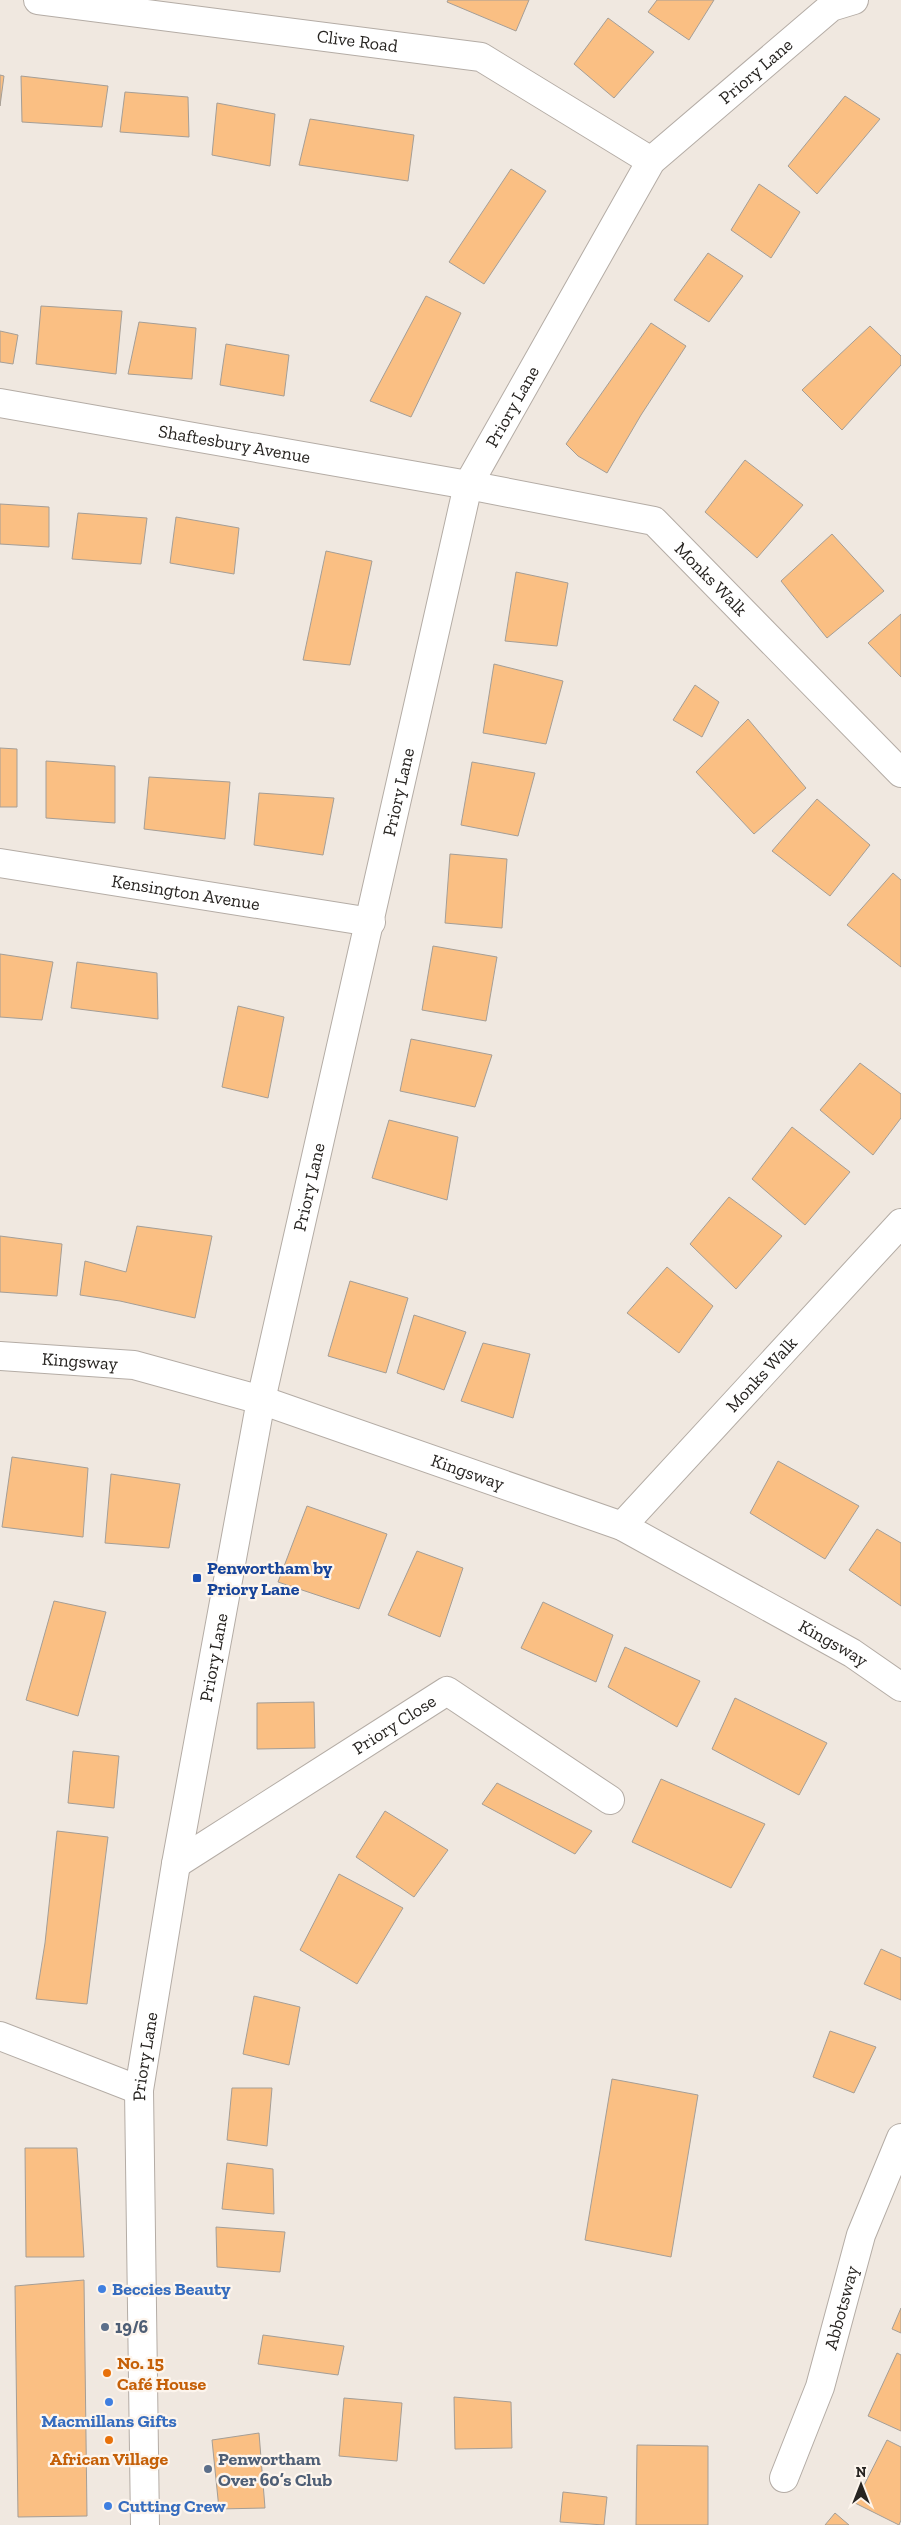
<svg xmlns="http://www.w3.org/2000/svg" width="901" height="2525" viewBox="0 0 901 2525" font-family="'Zilla Slab',serif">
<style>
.building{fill:#fabf83;stroke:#a59e96}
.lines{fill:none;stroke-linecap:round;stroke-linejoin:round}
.street-casing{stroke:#b4aca5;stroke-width:30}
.street{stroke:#fff;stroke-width:28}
.transit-dot{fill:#1a4fb4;stroke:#fdf5ed;stroke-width:2}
.shop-dot{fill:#3f7fe0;stroke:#fdf5ed;stroke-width:2}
.service-dot{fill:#5c6f8a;stroke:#fdf5ed;stroke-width:2}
.food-dot{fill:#e8710a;stroke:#fdf5ed;stroke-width:2}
.labels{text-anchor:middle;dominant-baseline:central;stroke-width:4.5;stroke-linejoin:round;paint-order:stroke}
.street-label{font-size:18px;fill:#272421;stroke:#fdf5ed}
.transit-label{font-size:18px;font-weight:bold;fill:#164399;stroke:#fdf5ed;text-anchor:start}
.shop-label{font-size:18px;font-weight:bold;fill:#366cbe;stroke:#fdf5ed;text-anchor:start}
.service-label{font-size:18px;font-weight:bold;fill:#4e5e75;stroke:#fdf5ed;text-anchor:start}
.food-label{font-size:18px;font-weight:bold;fill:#c56008;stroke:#fdf5ed;text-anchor:start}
</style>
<rect width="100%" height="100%" fill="#f0e8e0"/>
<g class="building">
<path d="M448,0H529L516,31L447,2Z"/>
<path d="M657,0H714L689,40L648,12Z"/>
<path d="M608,18L654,52L614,98L574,64Z"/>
<path d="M0,75L4,76L0,106Z"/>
<path d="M21,76L108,86L102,127L22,122Z"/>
<path d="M125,92L188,97L189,137L120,132Z"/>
<path d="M845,96L880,119L817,194L788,166Z"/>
<path d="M217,103L275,114L270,166L212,155Z"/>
<path d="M310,119L414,135L408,181L299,165Z"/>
<path d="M511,169L546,191L484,284L449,262Z"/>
<path d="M759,184L800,212L771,258L731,230Z"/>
<path d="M708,253L743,276L709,322L674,300Z"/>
<path d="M426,296L461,313L411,417L370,401Z"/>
<path d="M41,306L122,311L116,374L36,364Z"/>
<path d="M139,322L196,328L192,379L128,374Z"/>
<path d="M651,323L686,346L641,415L607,473L578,456L566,444Z"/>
<path d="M870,326L901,356V365L842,430L802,390Z"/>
<path d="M0,331L18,335L13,364L0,362Z"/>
<path d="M226,344L289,355L284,396L220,385Z"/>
<path d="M745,460L803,505L757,558L705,512Z"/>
<path d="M0,504L49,507V547L0,544Z"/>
<path d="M78,513L147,518L141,564L72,559Z"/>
<path d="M176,517L239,528L234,574L170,563Z"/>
<path d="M832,534L884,591L827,638L781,581Z"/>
<path d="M326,551L372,561L350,665L303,660Z"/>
<path d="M516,572L568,583L557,646L505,641Z"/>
<path d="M901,614V677L868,643Z"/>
<path d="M494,664L563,681L546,744L483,733Z"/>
<path d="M695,685L719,702L702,737L673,720Z"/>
<path d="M748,719L806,788L754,834L696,772Z"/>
<path d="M0,748L17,749V807H0Z"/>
<path d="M46,761L115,766V823L46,818Z"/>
<path d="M472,762L535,773L518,836L461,825Z"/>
<path d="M149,777L230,782L225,839L144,829Z"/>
<path d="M259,793L334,798L323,855L254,845Z"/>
<path d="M817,799L870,845L830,896L772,851Z"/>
<path d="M450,854L507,859L502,928L445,923Z"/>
<path d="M893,873L901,880V967L847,925Z"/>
<path d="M433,946L497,957L486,1021L422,1010Z"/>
<path d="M0,954L53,962L42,1020L0,1017Z"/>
<path d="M77,962L157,973L158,1019L71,1008Z"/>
<path d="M238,1006L284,1017L268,1098L222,1087Z"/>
<path d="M411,1039L492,1055L475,1107L400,1091Z"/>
<path d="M860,1063L901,1094V1118L873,1155L820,1110Z"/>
<path d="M389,1120L458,1137L447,1200L372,1178Z"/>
<path d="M792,1127L850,1172L805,1225L752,1179Z"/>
<path d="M729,1197L782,1236L736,1289L690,1244Z"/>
<path d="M137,1226L212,1236L195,1318L120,1301L80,1295L85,1261L126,1272Z"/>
<path d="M0,1236L62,1244L57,1296L0,1292Z"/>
<path d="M667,1267L713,1306L679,1353L627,1313Z"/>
<path d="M350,1281L408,1298L386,1373L328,1356Z"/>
<path d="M414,1315L466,1332L444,1390L397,1373Z"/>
<path d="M483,1343L530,1354L513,1418L461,1401Z"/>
<path d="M12,1457L88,1468L83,1537L2,1527Z"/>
<path d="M778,1461L859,1506L825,1559L750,1513Z"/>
<path d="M111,1474L180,1484L169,1548L105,1543Z"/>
<path d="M307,1506L387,1534L359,1609L278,1582Z"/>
<path d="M877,1529L901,1543V1606L849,1570Z"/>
<path d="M417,1551L463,1568L440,1637L388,1615Z"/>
<path d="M54,1601L106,1612L78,1716L26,1700Z"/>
<path d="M543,1602L613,1635L596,1682L521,1648Z"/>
<path d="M625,1647L700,1681L677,1727L608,1687Z"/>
<path d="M735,1698L827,1743L799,1795L712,1749Z"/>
<path d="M314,1702L315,1748L257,1749V1703Z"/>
<path d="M73,1751L119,1756L114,1808L68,1803Z"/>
<path d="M661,1779L765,1824L731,1888L632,1842Z"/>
<path d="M497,1783L592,1831L575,1854L482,1804Z"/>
<path d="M385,1811L448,1850L414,1897L356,1857Z"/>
<path d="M57,1831L108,1837L87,2004L36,1999L45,1943Z"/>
<path d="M339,1874L403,1908L357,1984L300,1950Z"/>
<path d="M881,1949L901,1958V2000L864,1984Z"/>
<path d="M254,1996L300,2007L289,2065L243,2054Z"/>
<path d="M830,2031L876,2047L854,2093L813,2077Z"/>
<path d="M612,2079L698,2095L671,2257L585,2240Z"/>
<path d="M232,2088H272L267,2146L227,2140Z"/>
<path d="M25,2148H77L84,2257H26Z"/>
<path d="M227,2163L273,2169L274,2214L222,2209Z"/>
<path d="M216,2227L285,2232L280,2272L217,2267Z"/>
<path d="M84,2280L87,2516L18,2517L15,2286Z"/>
<path d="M901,2308V2333L892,2329Z"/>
<path d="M263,2335L344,2346L338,2375L258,2364Z"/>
<path d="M897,2353L901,2355V2431L868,2416Z"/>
<path d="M454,2397L511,2402L512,2448L455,2449Z"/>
<path d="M344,2398L402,2403L397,2461L339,2456Z"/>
<path d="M259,2433L265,2508L219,2509L212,2440Z"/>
<path d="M887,2440L901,2447V2520L899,2525L855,2503Z"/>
<path d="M637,2445L708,2446V2525H636Z"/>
<path d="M563,2492L607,2497L604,2525L560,2522Z"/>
<path d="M835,2513L849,2525H825Z"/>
</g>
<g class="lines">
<g class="street-casing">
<g id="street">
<path id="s1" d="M38,0L481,57L651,161"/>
<path id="s2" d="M0,403L468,485L654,521L901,773"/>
<path id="s3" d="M0,863L371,922"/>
<path id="s4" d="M0,1356L134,1365L261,1400L622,1526L852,1653L901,1687"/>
<path id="s5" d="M622,1526L901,1223"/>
<path id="s6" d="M176,1864L447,1691L610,1800"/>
<path d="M0,2036L139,2090"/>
<path id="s7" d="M784,2478L820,2387L861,2235L901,2138"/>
<path id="s8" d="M145,2525L139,2090L176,1864L261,1400L468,485L651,161L831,7L854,0"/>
</g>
</g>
<use href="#street" class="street"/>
</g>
<rect class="transit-dot" x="192" y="1573" width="10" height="10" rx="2.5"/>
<g class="shop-dot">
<circle cx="102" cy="2289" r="5"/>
<circle cx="109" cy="2402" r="5"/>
<circle cx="108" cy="2506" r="5"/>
</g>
<g class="service-dot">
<circle cx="105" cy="2327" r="5"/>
<circle cx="208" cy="2469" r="5"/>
</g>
<g class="food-dot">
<circle cx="107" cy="2373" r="5"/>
<circle cx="109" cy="2440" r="5"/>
</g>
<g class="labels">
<g class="street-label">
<text stroke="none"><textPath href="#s1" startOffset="322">Clive Road</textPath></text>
<text stroke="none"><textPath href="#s8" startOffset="2584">Priory Lane</textPath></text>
<text stroke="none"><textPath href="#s8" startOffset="2164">Priory Lane</textPath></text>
<text stroke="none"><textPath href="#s2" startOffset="238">Shaftesbury Avenue</textPath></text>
<text stroke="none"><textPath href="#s2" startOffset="746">Monks Walk</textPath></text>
<text stroke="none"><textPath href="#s8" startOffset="1759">Priory Lane</textPath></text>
<text stroke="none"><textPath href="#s3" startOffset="188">Kensington Avenue</textPath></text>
<text stroke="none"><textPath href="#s8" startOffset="1354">Priory Lane</textPath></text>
<text stroke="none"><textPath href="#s4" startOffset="80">Kingsway</textPath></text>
<text stroke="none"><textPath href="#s5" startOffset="206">Monks Walk</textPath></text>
<text stroke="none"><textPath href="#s4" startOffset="485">Kingsway</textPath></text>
<text stroke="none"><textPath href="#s4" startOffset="890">Kingsway</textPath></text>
<text stroke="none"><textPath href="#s8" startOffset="874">Priory Lane</textPath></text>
<text stroke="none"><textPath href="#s6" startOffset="259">Priory Close</textPath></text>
<text stroke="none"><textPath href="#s8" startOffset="469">Priory Lane</textPath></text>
<text stroke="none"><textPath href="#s7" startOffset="180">Abbotsway</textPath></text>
</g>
<g class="transit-label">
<text x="207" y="1568">Penwortham by<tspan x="207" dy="21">Priory Lane</tspan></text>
</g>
<g class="shop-label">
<text x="112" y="2289">Beccies Beauty</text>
<text x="109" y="2421" text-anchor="middle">Macmillans Gifts</text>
<text x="118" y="2506">Cutting Crew</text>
</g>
<g class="service-label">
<text x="115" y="2327">19/6</text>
<text x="218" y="2459">Penwortham<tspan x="218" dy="21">Over 60’s Club</tspan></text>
</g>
<g class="food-label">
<text x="117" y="2363">No. 15<tspan x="117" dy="21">Café House</tspan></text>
<text x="109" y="2459" text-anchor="middle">African Village</text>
</g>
</g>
<g transform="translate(861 2485)" stroke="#fdf5ed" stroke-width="4" paint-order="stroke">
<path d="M0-4L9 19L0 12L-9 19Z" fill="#272421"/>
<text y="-8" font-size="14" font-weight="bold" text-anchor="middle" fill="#272421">N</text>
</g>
</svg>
